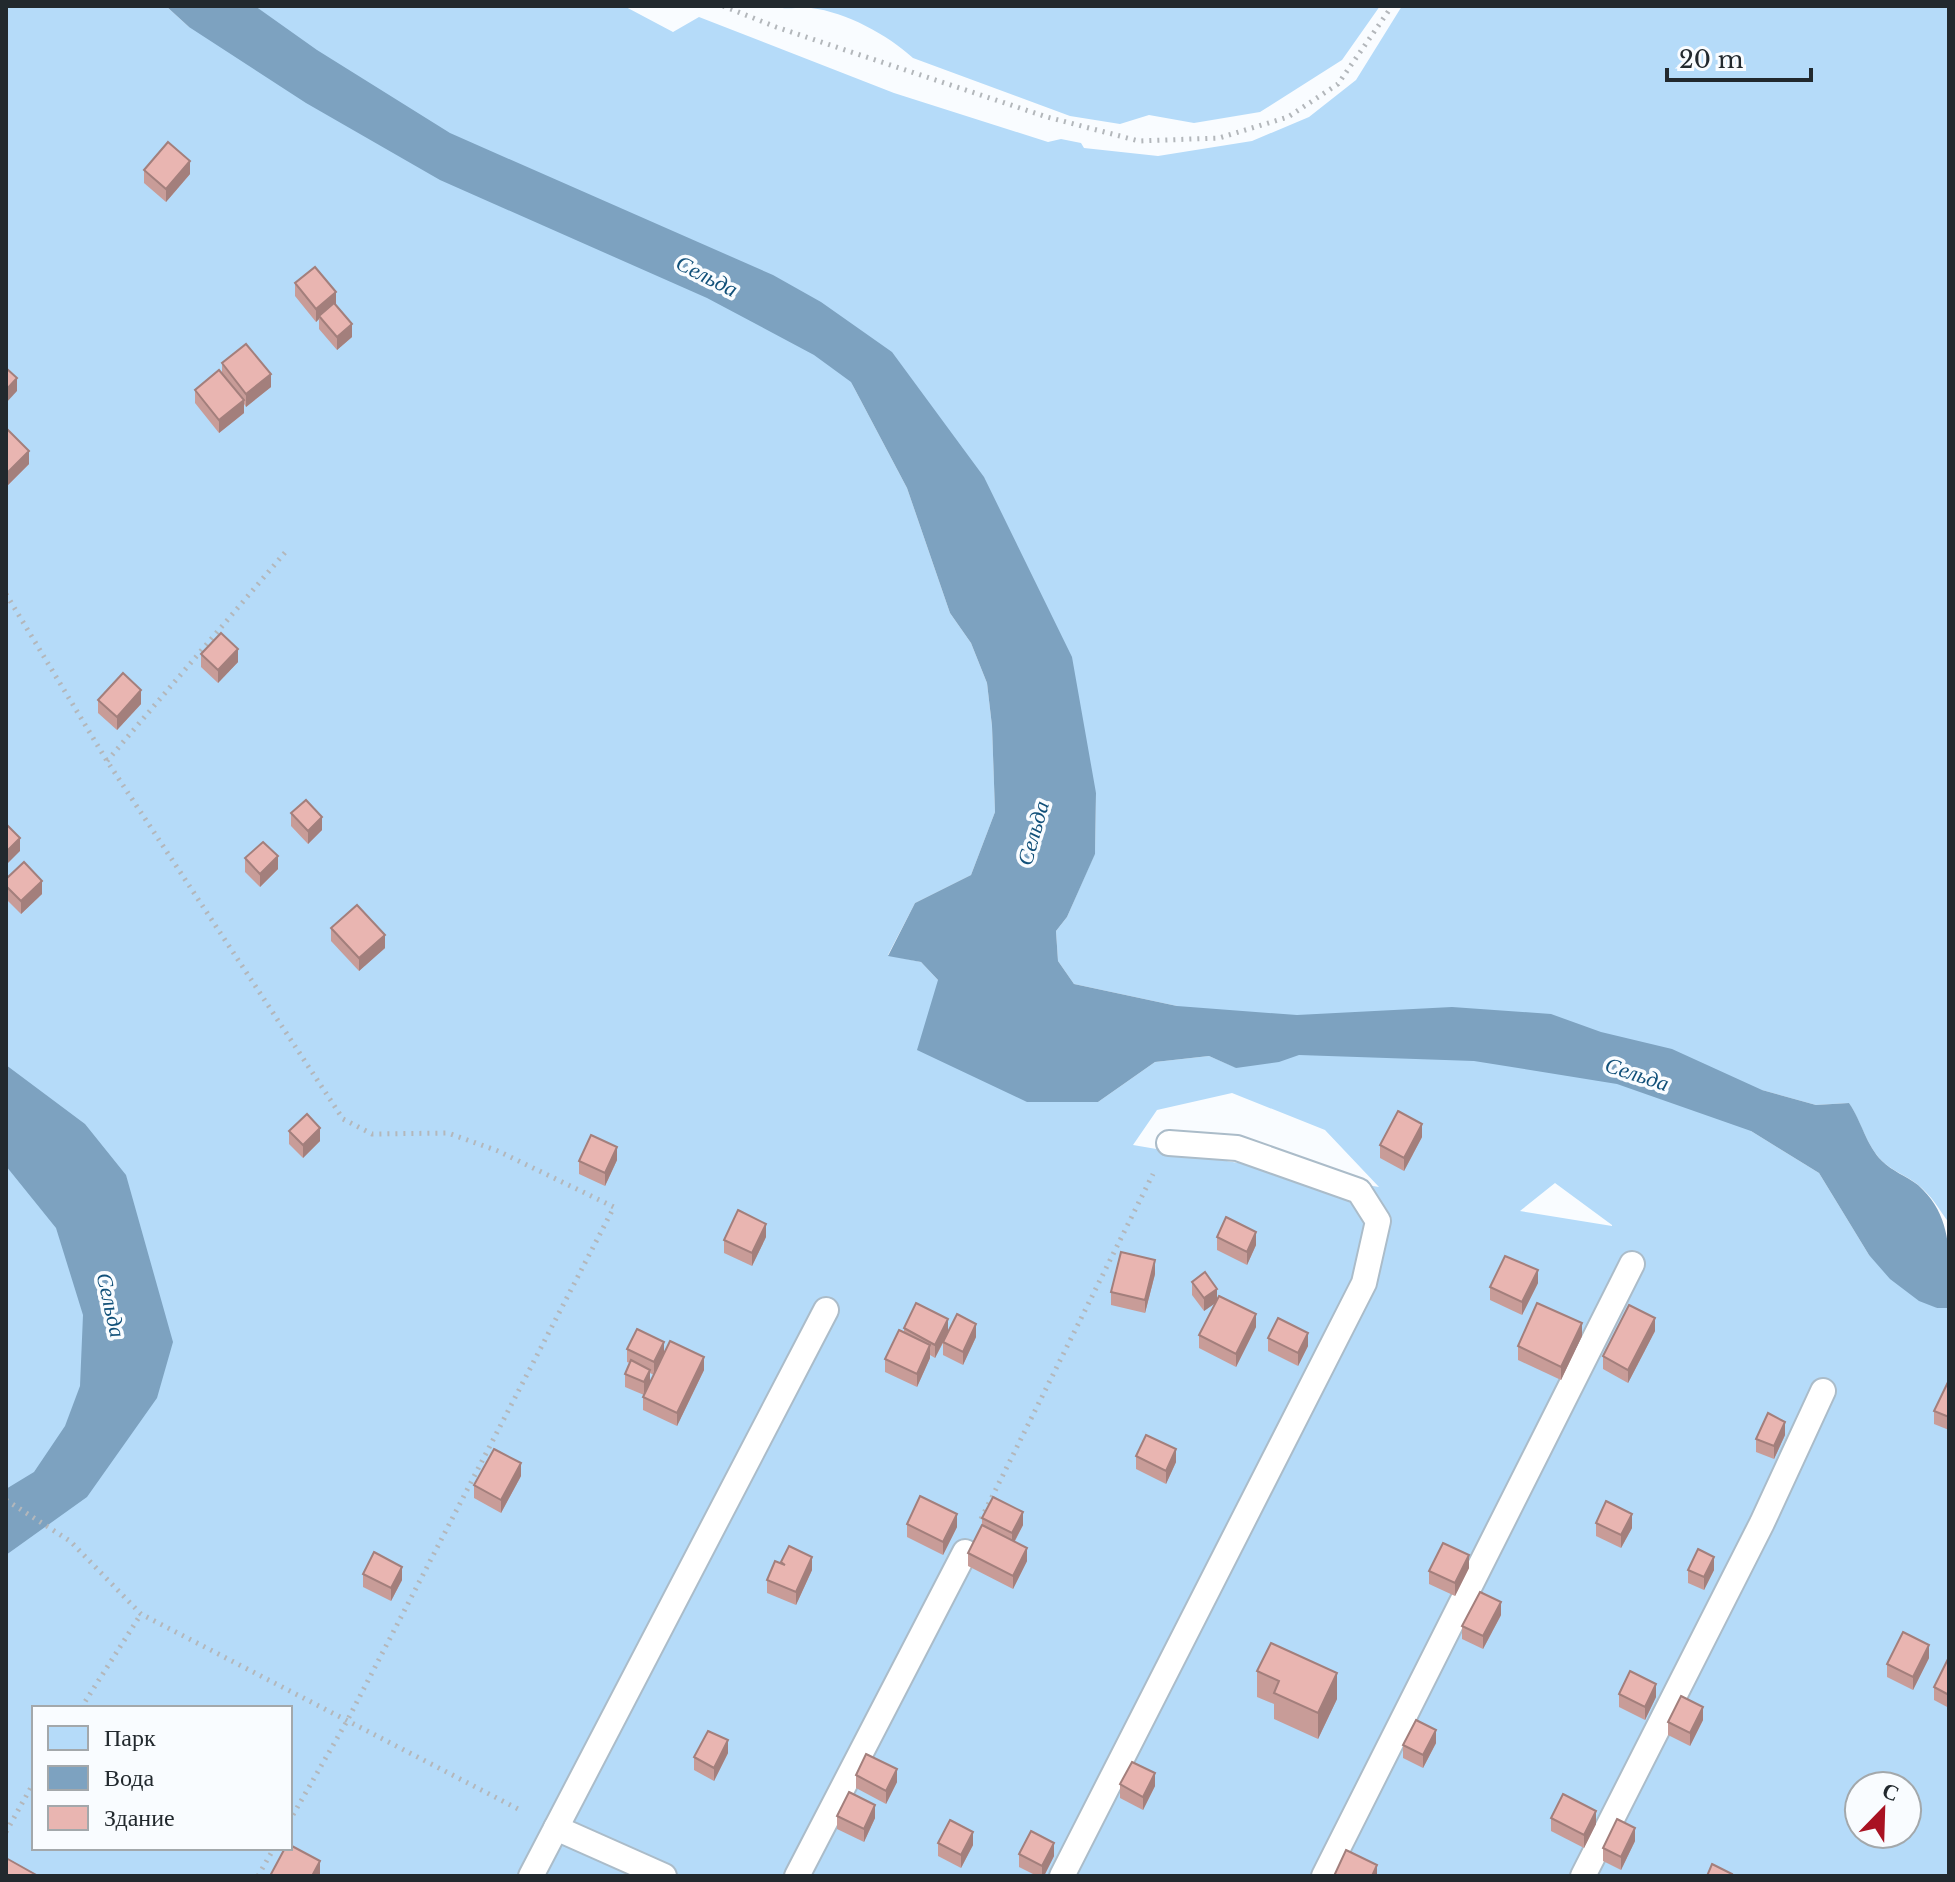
<svg xmlns="http://www.w3.org/2000/svg" width="1955" height="1882" viewBox="0 0 1955 1882" font-family="'Libre Baskerville',serif">
<style>
.green{fill:#b5dbf9;fill-rule:evenodd}
.water{fill:#7da2c0}
.lines{fill:none;stroke-linecap:round;stroke-linejoin:round}
.lane-casing{stroke:#abbcc9;stroke-width:28}
.path{stroke:#b3b7bb;stroke-width:5;stroke-dasharray:2 6;stroke-linecap:butt}
.lane{stroke:#fff;stroke-width:24}
.wall{fill:#c89c98}
.shaded-wall{fill:#a37f7c}
.building{fill:#e9b5b1;stroke:#a37f7c;stroke-width:2}
.labels{text-anchor:middle;dominant-baseline:central;stroke-width:7;stroke-linejoin:round;paint-order:stroke}
.water-label{font-size:22px;font-style:italic;fill:#115079;stroke:#f9fcff}
</style>
<rect width="100%" height="100%" fill="#f9fcff"/>
<g class="green">
<path d="M6,6H166L189,27L224,6H624L673,32L699,17L894,93L1048,142L1061,139L1081,143L1084,148L1158,156L1252,141L1309,117L1356,80L1402,6H1949V1223C1938,1208 1933,1197 1917,1184C1905,1175 1890,1170 1880,1159C1865,1142 1861,1121 1849,1103L1816,1105L1762,1090L1751,1131L1819,1173L1869,1255L1937,1308H1949V1876H6ZM851,382L1096,793L1095,853L1067,917L1056,931L1058,961L1074,984L1177,1006L1237,1068L1209,1056L1155,1062L1098,1102L938,980L921,962L888,955L915,903L971,875L995,812L992,726L987,683L971,643L950,613L907,488ZM1232,1093L1325,1130L1379,1187L1133,1145L1157,1110ZM1555,1183L1612,1225V1226L1520,1211ZM34,1708H290V1848H34ZM1859,1786H1907V1834H1859Z"/>
<path d="M773,6H1380L1342,60L1260,112L1194,123L1149,115L1120,124L1070,116L913,58C888,35 846,12 811,8C796,6 789,11 773,6Z"/>
</g>
<g class="water">
<path d="M166,6H255L317,50L450,133L773,275L821,302L892,352L984,477L1072,657L1096,793L1095,854L1067,917L1056,931L1058,961L1074,984L1177,1006L1297,1015L1452,1007L1551,1014L1601,1032L1672,1049L1762,1090L1816,1105L1849,1103C1862,1122 1866,1145 1882,1161C1892,1171 1906,1176 1918,1185C1955,1218 1949,1259 1949,1308H1937L1919,1301L1890,1279L1869,1255L1819,1173L1751,1131L1617,1084L1474,1061L1299,1055L1279,1062L1236,1068L1209,1056L1155,1062L1098,1102H1027L917,1050L938,980L921,962L888,956L915,903L971,875L995,812L992,726L987,683L971,643L950,613L907,488L851,382L814,355L707,298L440,180L306,103L189,27Z"/>
<path d="M6,1065L85,1124L126,1175L173,1342L157,1398L87,1497L6,1555V1489L34,1472L65,1426L80,1386L83,1315L56,1228L6,1166Z"/>
</g>
<g class="lines">
<g class="lane-casing">
<g id="lane">
<path d="M556,1828L664,1876"/>
<path d="M531,1876L826,1310"/>
<path d="M797,1876L965,1552"/>
<path d="M1062,1876L1364,1283L1378,1221L1359,1191L1237,1148L1169,1143"/>
<path d="M1324,1876L1632,1264"/>
<path d="M1583,1876L1762,1523L1823,1391"/>
</g>
</g>
<g class="path">
<path d="M723,6L776,27L1047,117L1139,141L1219,138L1288,117L1338,84L1392,6"/>
<path d="M6,594L107,761L343,1119L372,1134L448,1133L498,1151L614,1207L347,1721L290,1820"/>
<path d="M107,761L288,549"/>
<path d="M6,1500L70,1541L141,1614L522,1811"/>
<path d="M981,1519L1153,1174"/>
<path d="M81,1708L141,1614"/>
<path d="M6,1832L34,1782"/>
<path d="M258,1876L274,1848"/>
</g>
<use href="#lane" class="lane"/>
</g>
<g class="wall">
<path d="M144,170L190,174L166,202L144,183Z"/>
<path d="M295,283L336,305L352,337L337,350L319,329V319L316,322L295,296Z"/>
<path d="M222,363L271,387L246,407L244,404V413L219,433L195,403V390L222,373Z"/>
<path d="M6,432L29,464L8,485L6,483Z"/>
<path d="M201,654L238,662L218,683L201,667Z"/>
<path d="M98,700L141,704L117,730L98,713Z"/>
<path d="M291,813L322,830L308,844L291,826Z"/>
<path d="M245,858L278,869L260,887L245,872Z"/>
<path d="M6,879L42,894L21,914L6,899Z"/>
<path d="M331,928L385,948L359,971L331,941Z"/>
<path d="M289,1131L320,1141L303,1158L289,1144Z"/>
<path d="M1422,1137L1404,1171L1380,1158V1145Z"/>
<path d="M617,1160L605,1186L579,1174V1161Z"/>
<path d="M766,1237L752,1266L724,1253V1240Z"/>
<path d="M1217,1237L1256,1245L1247,1265L1217,1250Z"/>
<path d="M1155,1274L1145,1313L1111,1305V1292Z"/>
<path d="M1192,1282L1256,1327L1236,1367L1199,1348V1335L1215,1303L1204,1311L1192,1295Z"/>
<path d="M1538,1283L1522,1315L1490,1300V1287Z"/>
<path d="M904,1328L948,1331L976,1337L963,1365L943,1355V1343L935,1358L930,1355V1358L917,1387L885,1372V1359L904,1332Z"/>
<path d="M1655,1331L1628,1383L1603,1369V1356Z"/>
<path d="M1582,1336L1561,1380L1518,1360V1346Z"/>
<path d="M1268,1338L1308,1346L1298,1366L1268,1351Z"/>
<path d="M627,1349L664,1354L704,1370L677,1426L643,1410V1397L654,1375L650,1373L644,1395L625,1387V1374L630,1363L627,1362Z"/>
<path d="M1949,1380V1430L1934,1424V1411Z"/>
<path d="M1785,1435L1774,1459L1756,1452V1439Z"/>
<path d="M1136,1456L1176,1462L1166,1484L1136,1469Z"/>
<path d="M521,1476L501,1513L474,1498V1485Z"/>
<path d="M982,1518L1023,1525L1015,1541L1027,1561L1013,1589L968,1566V1553L982,1525Z"/>
<path d="M1596,1523L1632,1528L1621,1548L1596,1536Z"/>
<path d="M907,1524L957,1527L943,1555L907,1537Z"/>
<path d="M781,1562L812,1570L796,1605L767,1593V1580L781,1564Z"/>
<path d="M1469,1568L1455,1596L1429,1584V1571Z"/>
<path d="M1688,1570H1714L1704,1590L1688,1583Z"/>
<path d="M363,1574L402,1580L391,1601L363,1587Z"/>
<path d="M1501,1615L1483,1649L1462,1639V1626Z"/>
<path d="M1949,1657V1708L1934,1700V1687Z"/>
<path d="M1929,1658L1913,1690L1887,1677V1664Z"/>
<path d="M1257,1671L1337,1699L1318,1739L1274,1719V1704L1257,1697Z"/>
<path d="M1619,1694L1656,1697L1645,1720L1619,1707Z"/>
<path d="M1703,1720L1690,1746L1668,1735V1722Z"/>
<path d="M1436,1743L1423,1768L1403,1758V1745Z"/>
<path d="M728,1753L714,1781L694,1770V1757Z"/>
<path d="M856,1775L897,1782L886,1804L856,1788Z"/>
<path d="M1120,1784L1155,1786L1143,1810L1120,1798Z"/>
<path d="M837,1816L875,1818L864,1842L837,1829Z"/>
<path d="M1551,1818L1596,1824L1584,1848L1551,1831Z"/>
<path d="M1635,1841L1621,1870L1603,1861V1848Z"/>
<path d="M938,1843L973,1845L961,1868L938,1856Z"/>
<path d="M1019,1854L1054,1856L1044,1876H1037L1019,1867Z"/>
</g>
<g class="shaded-wall">
<path d="M190,161V174L166,202V189Z"/>
<path d="M336,292V305L319,316V319L316,322V309Z"/>
<path d="M352,324V337L337,350V337Z"/>
<path d="M271,374V387L246,407V394Z"/>
<path d="M17,378V391L6,403V390Z"/>
<path d="M244,400V413L219,433V420Z"/>
<path d="M29,451V464L8,485V472Z"/>
<path d="M238,649V662L218,683V670Z"/>
<path d="M141,690V704L117,730V717Z"/>
<path d="M322,817V830L308,844V831Z"/>
<path d="M20,838V851L6,865V852Z"/>
<path d="M278,856V869L260,887V874Z"/>
<path d="M42,881V894L21,914V901Z"/>
<path d="M385,935V948L359,971V958Z"/>
<path d="M1422,1124V1137L1404,1171V1158Z"/>
<path d="M320,1128V1141L303,1158V1145Z"/>
<path d="M617,1147V1160L605,1186V1173Z"/>
<path d="M766,1224V1237L752,1266V1253Z"/>
<path d="M1256,1232V1245L1247,1265V1252Z"/>
<path d="M1155,1260V1274L1145,1313V1300Z"/>
<path d="M1538,1270V1283L1522,1315V1302Z"/>
<path d="M1217,1289V1302L1204,1311V1298Z"/>
<path d="M1256,1314V1327L1236,1367V1354Z"/>
<path d="M1655,1318V1331L1628,1383V1370Z"/>
<path d="M948,1319V1332L935,1358V1345Z"/>
<path d="M1582,1323V1336L1561,1380V1367Z"/>
<path d="M976,1324V1337L963,1365V1352Z"/>
<path d="M1308,1333V1346L1298,1366V1353Z"/>
<path d="M664,1342V1355L654,1375V1362Z"/>
<path d="M930,1345V1358L917,1387V1374Z"/>
<path d="M704,1357V1370L677,1426V1413Z"/>
<path d="M650,1370V1383L644,1395V1382Z"/>
<path d="M1785,1422V1435L1774,1459V1446Z"/>
<path d="M1176,1449V1462L1166,1484V1471Z"/>
<path d="M521,1463V1476L501,1513V1500Z"/>
<path d="M1023,1512V1525L1012,1546V1533Z"/>
<path d="M957,1514V1527L943,1555V1542Z"/>
<path d="M1632,1514V1528L1621,1548V1535Z"/>
<path d="M1027,1548V1561L1013,1589V1576Z"/>
<path d="M1469,1555V1568L1455,1596V1583Z"/>
<path d="M812,1557V1570L796,1605V1592Z"/>
<path d="M1714,1557V1570L1704,1590V1577Z"/>
<path d="M402,1567V1580L391,1601V1588Z"/>
<path d="M1501,1602V1615L1483,1649V1636Z"/>
<path d="M1929,1645V1658L1913,1690V1677Z"/>
<path d="M1337,1673V1699L1318,1739V1713Z"/>
<path d="M1656,1684V1697L1645,1720V1707Z"/>
<path d="M1703,1707V1720L1690,1746V1733Z"/>
<path d="M1436,1730V1743L1423,1768V1755Z"/>
<path d="M728,1740V1753L714,1781V1768Z"/>
<path d="M897,1769V1782L886,1804V1791Z"/>
<path d="M1155,1773V1786L1143,1810V1797Z"/>
<path d="M875,1805V1818L864,1842V1829Z"/>
<path d="M1596,1811V1824L1584,1848V1835Z"/>
<path d="M1635,1828V1841L1621,1870V1857Z"/>
<path d="M973,1832V1845L961,1868V1855Z"/>
<path d="M1054,1843V1856L1044,1876H1042V1866Z"/>
<path d="M320,1861V1874L319,1876H312Z"/>
<path d="M1377,1865V1876H1372Z"/>
</g>
<g class="building">
<path d="M168,142L190,161L166,189L144,170Z"/>
<path d="M315,267L336,292L316,309L295,283Z"/>
<path d="M334,303L352,324L337,337L319,316Z"/>
<path d="M246,344L271,374L246,394L222,363Z"/>
<path d="M6,368L17,378L6,390Z"/>
<path d="M219,370L244,400L219,420L195,390Z"/>
<path d="M8,430L29,451L8,472L6,470V432Z"/>
<path d="M221,633L238,649L218,670L201,654Z"/>
<path d="M123,673L141,690L117,717L98,700Z"/>
<path d="M306,800L322,817L308,831L291,813Z"/>
<path d="M6,824L20,838L6,852Z"/>
<path d="M263,842L278,856L260,874L245,858Z"/>
<path d="M24,862L42,881L21,901L6,886V879Z"/>
<path d="M357,905L385,935L359,958L331,928Z"/>
<path d="M1398,1111L1422,1124L1404,1158L1380,1145Z"/>
<path d="M307,1114L320,1128L303,1145L289,1131Z"/>
<path d="M591,1135L617,1147L605,1173L579,1161Z"/>
<path d="M738,1210L766,1224L752,1253L724,1240Z"/>
<path d="M1226,1217L1256,1232L1247,1252L1217,1237Z"/>
<path d="M1121,1252L1155,1260L1145,1300L1111,1292Z"/>
<path d="M1505,1256L1538,1270L1522,1302L1490,1287Z"/>
<path d="M1205,1272L1217,1289L1204,1298L1192,1282Z"/>
<path d="M1219,1296L1256,1314L1236,1354L1199,1335Z"/>
<path d="M916,1303L948,1319L935,1345L904,1328Z"/>
<path d="M1537,1303L1582,1323L1561,1367L1518,1346Z"/>
<path d="M1629,1305L1655,1318L1628,1370L1603,1356Z"/>
<path d="M957,1314L976,1324L963,1352L943,1342Z"/>
<path d="M1278,1318L1308,1333L1298,1353L1268,1338Z"/>
<path d="M637,1329L664,1342L654,1362L627,1349Z"/>
<path d="M899,1330L930,1345L917,1374L885,1359Z"/>
<path d="M670,1341L704,1357L677,1413L643,1397Z"/>
<path d="M631,1360L650,1370L644,1382L625,1374Z"/>
<path d="M1949,1380V1417L1934,1411Z"/>
<path d="M1768,1413L1785,1422L1774,1446L1756,1439Z"/>
<path d="M1146,1435L1176,1449L1166,1471L1136,1456Z"/>
<path d="M494,1449L521,1463L501,1500L474,1485Z"/>
<path d="M920,1496L957,1514L943,1542L907,1524Z"/>
<path d="M993,1497L1023,1512L1012,1533L982,1518Z"/>
<path d="M1606,1501L1632,1514L1621,1535L1596,1523Z"/>
<path d="M982,1525L1027,1548L1013,1576L968,1553Z"/>
<path d="M1443,1543L1469,1555L1455,1583L1429,1571Z"/>
<path d="M789,1546L812,1557L796,1592L767,1580L775,1561L785,1565L781,1562Z"/>
<path d="M1698,1549L1714,1557L1704,1577L1688,1570Z"/>
<path d="M374,1552L402,1567L391,1588L363,1574Z"/>
<path d="M1480,1592L1501,1602L1483,1636L1462,1626Z"/>
<path d="M1903,1632L1929,1645L1913,1677L1887,1664Z"/>
<path d="M1271,1643L1337,1673L1318,1713L1274,1693L1279,1681L1257,1671Z"/>
<path d="M1949,1657V1695L1934,1687Z"/>
<path d="M1630,1671L1656,1684L1645,1707L1619,1694Z"/>
<path d="M1681,1696L1703,1707L1690,1733L1668,1722Z"/>
<path d="M1416,1720L1436,1730L1423,1755L1403,1745Z"/>
<path d="M708,1731L728,1740L714,1768L694,1757Z"/>
<path d="M866,1754L897,1769L886,1791L856,1775Z"/>
<path d="M1132,1762L1155,1773L1143,1797L1120,1784Z"/>
<path d="M849,1792L875,1805L864,1829L837,1816Z"/>
<path d="M1563,1794L1596,1811L1584,1835L1551,1818Z"/>
<path d="M1617,1819L1635,1828L1621,1857L1603,1848Z"/>
<path d="M950,1820L973,1832L961,1855L938,1843Z"/>
<path d="M1031,1831L1054,1843L1042,1866L1019,1854Z"/>
<path d="M290,1845L320,1861L312,1876H270L285,1848H290Z"/>
<path d="M1346,1850L1377,1865L1372,1876H1334Z"/>
<path d="M6,1858L38,1876H6Z"/>
<path d="M1712,1864L1732,1874L1731,1876H1707Z"/>
</g>
<g class="labels">
<g class="water-label">
<text transform="translate(707 276) rotate(27)">Сельда</text>
<text transform="translate(1033 833) rotate(-74)">Сельда</text>
<text transform="translate(1637 1074) rotate(18)">Сельда</text>
<text transform="translate(111 1305) rotate(77)">Сельда</text>
</g>
</g>
<rect width="1955" height="1882" fill="none" stroke="#22292e" stroke-width="16"/>
<rect x="32" y="1706" width="260" height="144" fill="#f9fcff" stroke="#a3a8ab" stroke-width="2"/>
<rect x="48" y="1726" width="40" height="24" fill="#b5dbf9" stroke="#a3a8ab" stroke-width="2"/>
<text x="104" y="1746" font-size="24" fill="#22292e">Парк</text>
<rect x="48" y="1766" width="40" height="24" fill="#7da2c0" stroke="#a3a8ab" stroke-width="2"/>
<text x="104" y="1786" font-size="24" fill="#22292e">Вода</text>
<rect x="48" y="1806" width="40" height="24" fill="#e9b5b1" stroke="#a3a8ab" stroke-width="2"/>
<text x="104" y="1826" font-size="24" fill="#22292e">Здание</text>
<g transform="translate(1883 1810) rotate(23)"><circle r="38" fill="#f9fcff" stroke="#a3a8ab" stroke-width="2"/>
<path d="M0-6L14 30L0 20L-14 30Z" fill="#a91222"/>
<text y="-12" font-size="22" font-weight="bold" text-anchor="middle" fill="#22292e">С</text>
</g>
<path d="M1667 68v12h144v-12" fill="none" stroke="#22292e" stroke-width="4"/>
<text x="1679" y="68" font-size="24" fill="#22292e" stroke="#f9fcff" stroke-width="6" paint-order="stroke">20 m</text>
</svg>
